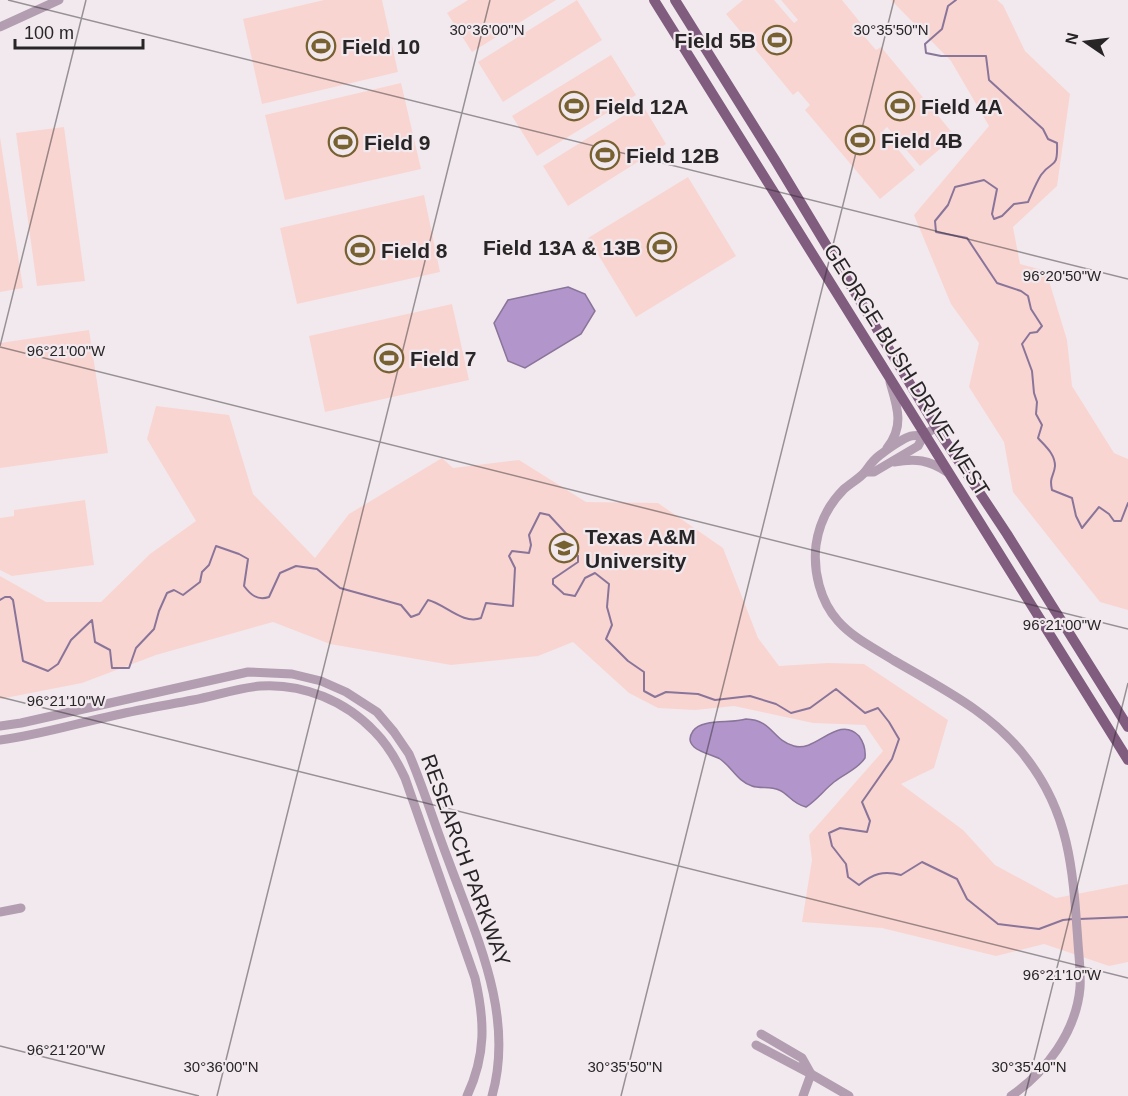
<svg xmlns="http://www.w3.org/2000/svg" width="1128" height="1096" viewBox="0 0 1128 1096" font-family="Arial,sans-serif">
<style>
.green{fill:#f9d5d1}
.water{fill:#b296cb;stroke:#89749a;stroke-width:1.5}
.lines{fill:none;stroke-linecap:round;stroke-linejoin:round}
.stream{stroke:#89749a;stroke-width:2}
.minor{stroke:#b29db1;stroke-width:9}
.major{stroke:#805c7f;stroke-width:10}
.ticks{fill:none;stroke:#282527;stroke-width:1.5;stroke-opacity:0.45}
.labels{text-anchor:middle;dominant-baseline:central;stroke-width:4.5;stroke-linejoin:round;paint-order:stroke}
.poi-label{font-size:21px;font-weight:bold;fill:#282527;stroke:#f2e9ee;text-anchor:start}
.street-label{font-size:21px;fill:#282527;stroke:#f2e9ee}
.ticks-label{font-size:15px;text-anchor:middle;fill:#282527;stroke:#f2e9ee;stroke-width:4.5;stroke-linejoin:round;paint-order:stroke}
</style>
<rect width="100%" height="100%" fill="#f2e9ee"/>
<g class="green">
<path d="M324,0H382L398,72L262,104L243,19Z"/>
<path d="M468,0H556L472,52L447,13Z"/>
<path d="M577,0L602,40L503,102L478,62Z"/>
<path d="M743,0H774L794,23L798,20L781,0H842L868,32L864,36L876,50L881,47L955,136L920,166L887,127L883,131L915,170L880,199L805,110L810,105L798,91L793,95L726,14Z"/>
<path d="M891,0H997L1003,5L1025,51L1070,94L1057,186L1013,227L1020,264L1046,271L1067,340L1072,386L1114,453L1128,459V610L1100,602L1013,492L1004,442L969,387L979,343L951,304L914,215L989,126L951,61Z"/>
<path d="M611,55L636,95L537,156L512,116Z"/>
<path d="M401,83L421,169L285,200L265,115Z"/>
<path d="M642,104L666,144L568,206L543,166Z"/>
<path d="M64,127L85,281L37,286L16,133Z"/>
<path d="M0,137L23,288L0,292Z"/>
<path d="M688,177L736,256L636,317L588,238Z"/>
<path d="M424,195L440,272L297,304L280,228Z"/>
<path d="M452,304L469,380L325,412L309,336Z"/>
<path d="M89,330L108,453L0,468V343Z"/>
<path d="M156,406L229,415L253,494L315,558L349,514L442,458L453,468L519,460L586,502L658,503L723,548L758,638L779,666L828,663L864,664L948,720L934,768L901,784L963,830L995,865L1056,898L1128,884V962L1109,966L1044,944L996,956L882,928L802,922L812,860L809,835L883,751L865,725L813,723L734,706L695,710L658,708L629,693L573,642L538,656L451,665L330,644L273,622L156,655L82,683L0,699V576L46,602H101L150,554L196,521L147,439Z"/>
<path d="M85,500L94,565L12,576L0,570V518L14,516V510Z"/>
</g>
<g class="water">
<path d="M568,287L585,294L595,311L581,334L525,368L508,361L494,323L508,300Z"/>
<path d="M746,719C773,720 772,740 794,746C816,753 838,714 859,736C864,743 866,749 865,758C857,770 845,773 834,782C824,790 817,800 806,807C791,803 789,794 779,790C770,786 760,789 752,786C737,781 732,767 720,759C713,754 680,750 693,731C702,718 731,724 746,719Z"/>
</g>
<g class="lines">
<g class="stream">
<path d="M956,0L948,6L942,29L925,44L926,53L941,56H986L989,80L1043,129L1048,139L1057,143C1058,171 1052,159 1041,175C1036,183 1032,193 1028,202L1014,204L1002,216L994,219L992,214L997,189L984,180L955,187L948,205L935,221L936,232L967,238L997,283L1021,291L1028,296L1031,309L1042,326L1037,332L1030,333L1022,344L1032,371L1034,393L1037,402L1036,414L1042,425L1038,438C1046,447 1055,454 1055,466C1054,477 1049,476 1052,490L1072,498L1076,516L1082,528L1099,507L1109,514L1114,521H1121L1128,503"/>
<path d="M0,600L5,597H10L13,600L23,661L48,671L58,664L71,640L92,620L95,642L110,650L112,668H129L136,648L154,629L159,611L167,593L174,590L183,595L200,582L202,572L209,565L216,546L239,554L248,559L244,586C250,594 257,601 269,597L280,573L296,566L317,569L340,588L401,605L411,617L419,614L428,600C445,604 463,625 481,618L486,603L513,606L515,568L509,556L512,551L529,553L531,545L529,535L540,513L549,515L573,541L568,551L578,556V562L553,579V584L564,594L575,596L585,578L595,573L609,584L607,607L612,625L606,639L628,661L644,672V691L655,697L666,692L698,694L715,700L750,696L776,704L791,713L810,708L836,689L865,713L878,708L889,722L899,739L892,759L862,802L870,821L867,832L840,828L829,833L832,846L846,864L848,877L859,885C873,874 883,870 901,875L922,862L957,879L967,899L998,924L1039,929L1063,920L1073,919"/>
<path d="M1079,919L1128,917"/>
</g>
<g class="minor">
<path d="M0,27L59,0"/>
<path d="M936,427C932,430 928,433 924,435C920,436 915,435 911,436C901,439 888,449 880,455C873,460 870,465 865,472C860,478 851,483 844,489C829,504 819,524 816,545C813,571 820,601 838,621C853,638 874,648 893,660C941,688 993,713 1027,759C1071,816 1073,874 1078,943C1079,958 1081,973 1080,988C1076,1032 1046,1072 1011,1096"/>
<path d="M887,448C905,426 897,406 890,382"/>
<path d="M894,462C916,458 929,460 947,472"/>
<path d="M865,472H874L918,446L924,435"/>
<path d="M0,726L21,723L248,672L292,674L321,681L346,692L377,712L394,732L409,754C424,789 435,826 449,862C476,936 515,1015 492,1096"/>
<path d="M0,740C39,735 78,723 116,715C142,709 167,705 193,700C215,696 237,688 260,686C303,683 346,701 375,732C388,745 397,761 405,778L475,978C485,1021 486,1055 467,1096"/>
<path d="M0,912L21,908"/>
<path d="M756,1045L811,1074L802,1058L761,1034"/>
<path d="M803,1096L811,1074L849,1096"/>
</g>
<g class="major">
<path d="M654,0L1128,760"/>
<path d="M675,0L775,160L936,427L1007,534L1128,727"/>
</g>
</g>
<path class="ticks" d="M8,0L1128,279M0,346L86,0M0,347L1128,629M0,697L1128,978M0,1046L199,1096M217,1096L490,0M621,1096L894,0M1025,1096L1128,683"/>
<defs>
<g id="stadium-ring" transform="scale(1.5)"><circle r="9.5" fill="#f2e9ee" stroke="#786131" stroke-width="1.5"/><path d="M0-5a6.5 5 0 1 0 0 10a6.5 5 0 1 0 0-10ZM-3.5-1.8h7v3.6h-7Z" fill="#786131"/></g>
<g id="university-ring" transform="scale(1.5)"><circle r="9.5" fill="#f2e9ee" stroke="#786131" stroke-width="1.5"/><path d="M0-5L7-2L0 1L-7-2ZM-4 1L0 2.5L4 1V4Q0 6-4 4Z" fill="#786131"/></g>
</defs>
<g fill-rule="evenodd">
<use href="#stadium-ring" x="777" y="40"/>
<use href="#stadium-ring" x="321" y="46"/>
<use href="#stadium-ring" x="574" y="106"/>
<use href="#stadium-ring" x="900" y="106"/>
<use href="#stadium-ring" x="860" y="140"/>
<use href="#stadium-ring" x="343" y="142"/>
<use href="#stadium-ring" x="605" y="155"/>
<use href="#stadium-ring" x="662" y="247"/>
<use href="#stadium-ring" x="360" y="250"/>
<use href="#stadium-ring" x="389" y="358"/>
<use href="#university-ring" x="564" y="548"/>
</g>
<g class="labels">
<g class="poi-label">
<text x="756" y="40" text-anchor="end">Field 5B</text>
<text x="342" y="46">Field 10</text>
<text x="595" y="106">Field 12A</text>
<text x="921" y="106">Field 4A</text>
<text x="881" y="140">Field 4B</text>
<text x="364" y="142">Field 9</text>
<text x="626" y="155">Field 12B</text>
<text x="641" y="247" text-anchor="end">Field 13A &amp; 13B</text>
<text x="381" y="250">Field 8</text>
<text x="410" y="358">Field 7</text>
<text x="585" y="536">Texas A&amp;M<tspan x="585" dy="24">University</tspan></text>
</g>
<g class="street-label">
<text transform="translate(907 370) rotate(58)">GEORGE BUSH DRIVE WEST</text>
<text transform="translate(466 860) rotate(70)">RESEARCH PARKWAY</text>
</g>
</g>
<g class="ticks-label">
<text x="487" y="35">30°36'00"N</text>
<text x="891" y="35">30°35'50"N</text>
<text x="1062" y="281">96°20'50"W</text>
<text x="66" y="356">96°21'00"W</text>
<text x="1062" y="630">96°21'00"W</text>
<text x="66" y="706">96°21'10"W</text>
<text x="1062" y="980">96°21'10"W</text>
<text x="66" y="1055">96°21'20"W</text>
<text x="221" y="1072">30°36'00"N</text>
<text x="625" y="1072">30°35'50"N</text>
<text x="1029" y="1072">30°35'40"N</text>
</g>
<g transform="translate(1086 42) rotate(284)" stroke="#f2e9ee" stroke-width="4.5" paint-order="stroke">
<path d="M0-4.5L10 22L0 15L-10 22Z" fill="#282527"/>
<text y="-9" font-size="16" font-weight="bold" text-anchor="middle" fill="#282527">N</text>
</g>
<path d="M15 39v9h128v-9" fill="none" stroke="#282527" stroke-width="3"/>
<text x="24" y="39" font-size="18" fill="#282527" stroke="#f2e9ee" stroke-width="4.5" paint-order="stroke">100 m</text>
</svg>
